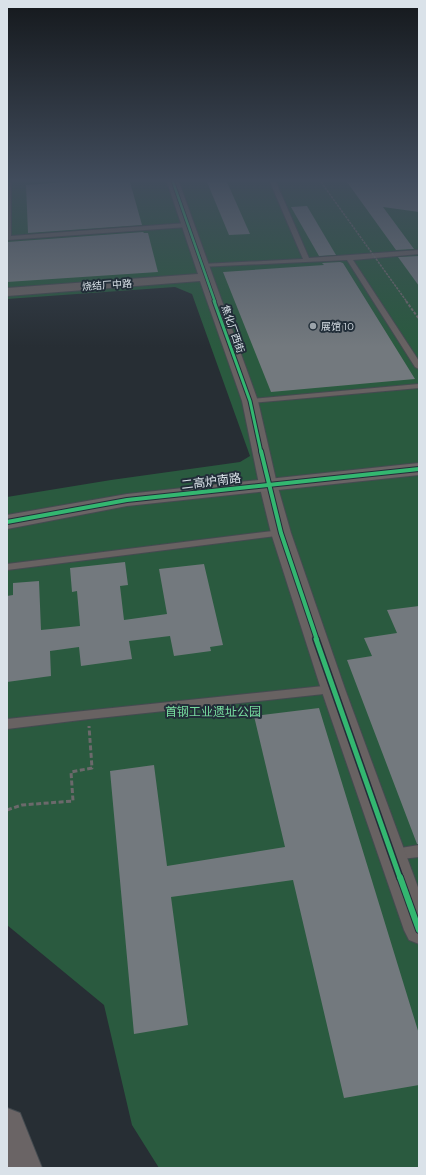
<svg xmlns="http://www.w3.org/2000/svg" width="426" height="1175" viewBox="0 0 426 1175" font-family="Montserrat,'Noto Sans SC',sans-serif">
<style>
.green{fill:#2a5a3f}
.building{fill:#73797e}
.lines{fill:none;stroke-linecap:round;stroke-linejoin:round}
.lane-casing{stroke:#444b50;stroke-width:2}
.street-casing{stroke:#444b50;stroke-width:2}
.secondary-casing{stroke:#444b50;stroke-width:2}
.path{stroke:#6b696b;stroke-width:3;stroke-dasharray:5 2.5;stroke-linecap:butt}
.lane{fill:#686262;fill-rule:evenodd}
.street{fill:#686262;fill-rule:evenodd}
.secondary{fill:#6a6465;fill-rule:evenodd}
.path-bridge-far1{stroke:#6b696b;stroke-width:1.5;stroke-dasharray:2.5 1;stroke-linecap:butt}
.path-bridge{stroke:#6b696b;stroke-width:2;stroke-dasharray:3 1.5;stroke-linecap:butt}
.cycleway-far4-casing{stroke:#222e39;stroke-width:4}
.cycleway-far3-casing{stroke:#222e39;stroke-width:5}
.cycleway-far2-casing{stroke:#222e39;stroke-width:6}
.cycleway-far1-casing{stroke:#222e39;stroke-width:8}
.cycleway-casing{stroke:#222e39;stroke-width:8}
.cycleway-far4{stroke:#33b770;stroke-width:2.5}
.cycleway-far3{stroke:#33b770;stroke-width:3}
.cycleway-far2{stroke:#33b770;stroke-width:4}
.cycleway-far1{stroke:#33b770;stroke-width:5}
.cycleway{stroke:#33b770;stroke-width:6}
.poi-dot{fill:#9ba3aa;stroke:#222e39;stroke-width:1.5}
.labels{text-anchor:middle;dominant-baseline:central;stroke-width:4;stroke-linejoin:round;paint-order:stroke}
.far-street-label{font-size:10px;fill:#dae2e9;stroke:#222e39}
.far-poi-label{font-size:10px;fill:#dae2e9;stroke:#222e39;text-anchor:start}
.street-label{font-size:12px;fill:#dae2e9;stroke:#222e39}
.park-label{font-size:12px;fill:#77db9f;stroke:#222e39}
</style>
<rect width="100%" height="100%" fill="#272e34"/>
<path class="green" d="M7,182H419V1168H159L132,1125L104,1005L7,925V497L111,480L240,462L250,456L192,294L175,287L7,299Z"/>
<g class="building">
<path d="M66,182H130L142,225L28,233L26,185Z"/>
<path d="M207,182H227L250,234L229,235Z"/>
<path d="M347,182H419V212L383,207L414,249L396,250Z"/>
<path d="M307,206L336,255L319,256L291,207Z"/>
<path d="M143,232L144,233H148L158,272L7,282V242Z"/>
<path d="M419,256V286L398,257Z"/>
<path d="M340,262L343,263L415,379L271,392L223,272L324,265L322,263Z"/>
<path d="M125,562L128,585L120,586L124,620L167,614L159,569L204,564L223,645L210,647L211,651L174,656L170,636L129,641L132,659L81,666L79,647L50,651L51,676L7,682V596L13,595V583L39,581L41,630L80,626L77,591L72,592L70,568Z"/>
<path d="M419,606V844H417L347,660L372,656L364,638L397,633L387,610Z"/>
<path d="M319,708L419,1034V1085L344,1098L293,880L171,897L188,1025L134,1034L110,771L154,765L167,866L285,847L254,716Z"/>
</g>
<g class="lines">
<g class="lane-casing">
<g id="lane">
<path d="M7,182H11V236L187,223L190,225L187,227L7,240Z"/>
<path d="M270,182H276L309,258L419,250V254L353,260L419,361V369L415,367L347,260L200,267L199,266L202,264L303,259Z"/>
<path d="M419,384V388L250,403L246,401L250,399Z"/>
<path d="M281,530L286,533L284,535L7,570V564Z"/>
<path d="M333,685L337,686L339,689L337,692L333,693L89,719L7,729V719Z"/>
<path d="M419,845V857L393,860L388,858L386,854L388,850Z"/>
</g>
</g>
<g class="street-casing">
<path id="street" d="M167,182H179L258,401L277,484L291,533L345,689L419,890V944L409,940L404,930L321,689L271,533L259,484L242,401L200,281L7,296V288L198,274Z"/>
</g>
<g class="secondary-casing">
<g id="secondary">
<path d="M419,463V475L127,506L7,529V515L127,494Z"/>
<path d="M7,1108L20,1113L42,1168H7Z"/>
</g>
</g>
<path class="path" d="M7,810L22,805L73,801L71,772L92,768L89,726"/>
<use href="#lane" class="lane"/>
<use href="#street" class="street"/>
<use href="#secondary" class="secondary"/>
<path class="path-bridge-far1" d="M321,182L407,302"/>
<path class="path-bridge" d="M406,301L419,319"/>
<g class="cycleway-far4-casing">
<path id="cycleway-far4" d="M173,182L215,302"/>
</g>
<g class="cycleway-far3-casing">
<path id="cycleway-far3" d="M214,301L250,401L261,452"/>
</g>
<g class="cycleway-far2-casing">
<g id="cycleway-far2">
<path d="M261,451L281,533L317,640"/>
<path d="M7,522L127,500L419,469"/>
</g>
</g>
<g class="cycleway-far1-casing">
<path id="cycleway-far1" d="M316,639L400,878"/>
</g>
<g class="cycleway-casing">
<path id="cycleway" d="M400,877L419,930"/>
</g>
<use href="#cycleway-far4" class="cycleway-far4"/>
<use href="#cycleway-far3" class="cycleway-far3"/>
<use href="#cycleway-far2" class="cycleway-far2"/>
<use href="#cycleway-far1" class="cycleway-far1"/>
<use href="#cycleway" class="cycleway"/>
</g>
<linearGradient id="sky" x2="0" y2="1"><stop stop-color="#15191d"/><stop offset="0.52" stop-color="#414c5c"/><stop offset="1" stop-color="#414c5c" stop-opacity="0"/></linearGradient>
<rect width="426" height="347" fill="url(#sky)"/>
<circle class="poi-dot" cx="313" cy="326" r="4"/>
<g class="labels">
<g class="far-street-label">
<text transform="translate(107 285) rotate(-4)">烧结厂中路</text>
<text transform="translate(233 329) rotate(71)">焦化厂西街</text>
</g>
<g class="far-poi-label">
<text x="321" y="326">展馆 10</text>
</g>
<g class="street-label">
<text transform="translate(211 481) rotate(-7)">二高炉南路</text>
</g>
<g class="park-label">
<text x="213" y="711">首钢工业遗址公园</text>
</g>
</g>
<rect width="426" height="1175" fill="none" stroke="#dae2e9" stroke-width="16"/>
</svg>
